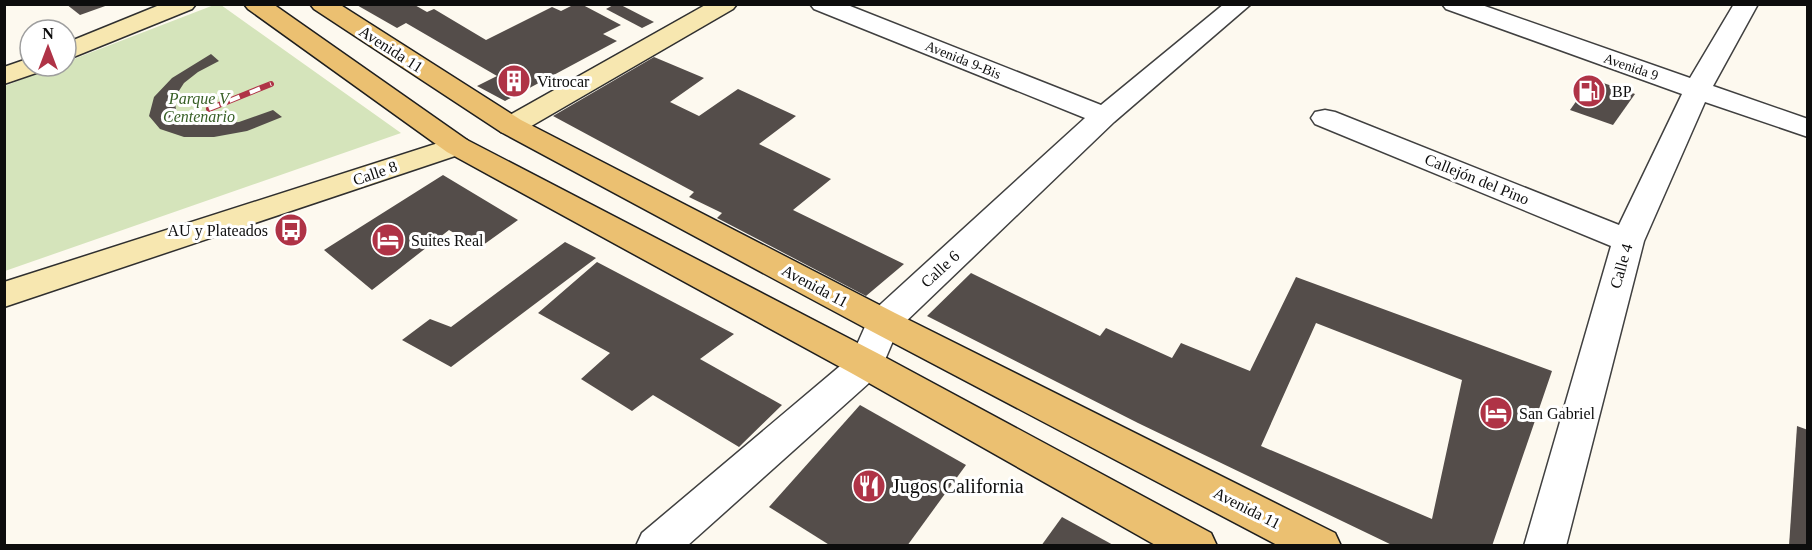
<svg xmlns="http://www.w3.org/2000/svg" width="1812" height="550" viewBox="0 0 1812 550" font-family="'Times New Roman',serif">
<style>
.green{fill:#d5e4bb}
.building{fill:#544d4a;fill-rule:evenodd}
.lines{fill:none;stroke-linecap:round;stroke-linejoin:round}
.minor-casing{stroke:#404040;stroke-width:3}
.secondary-casing{stroke:#2f2f2f;stroke-width:3}
.primary-casing{stroke:#1e1e1e;stroke-width:3}
.minor{fill:#fff;fill-rule:evenodd}
.secondary{fill:#f7e7b0;fill-rule:evenodd}
.primary{fill:#ebc071;fill-rule:evenodd}
.rail-casing{stroke:#af3346;stroke-width:6}
.rail{stroke:#fff;stroke-width:4;stroke-dasharray:11;stroke-linecap:butt}
.labels{text-anchor:middle;dominant-baseline:central;stroke-width:6;stroke-linejoin:round;paint-order:stroke}
.far-street-label{font-size:14px;fill:#0d0d0d;stroke:#fff}
.street-label{font-size:16px;fill:#0d0d0d;stroke:#fff}
.poi-label{font-size:16px;fill:#0d0d0d;stroke:#fff;text-anchor:start}
.park-label{font-size:16px;font-style:italic;fill:#365e24;stroke:#fff}
.near-poi-label{font-size:20px;fill:#0d0d0d;stroke:#fff;text-anchor:start}
</style>
<rect width="100%" height="100%" fill="#fdf9ef"/>
<path class="green" d="M214,5H221L401,133L5,271V86L56,66H66V62Z"/>
<g class="building">
<path d="M66,4H107L108,5L80,15Z"/>
<path d="M355,4H413L427,12L434,9L486,40L552,7L561,11L575,4H581L621,25L603,34L617,41L505,101L477,86L497,76L406,23L397,28Z"/>
<path d="M615,4H619L654,22L642,28L606,9Z"/>
<path d="M211,54L219,61L198,72L184,83L175,97L176,112L190,123L210,125L239,122L273,110L282,117L247,131L214,137H184L160,129L149,116L154,97L172,78Z"/>
<path d="M654,57L704,78L670,102L699,116L738,89L796,116L759,144L831,179L793,210L904,264L866,296L717,218L722,213L689,197L694,192L553,116Z"/>
<path d="M1592,79L1635,94L1613,125L1570,110Z"/>
<path d="M443,175L518,220L479,248L449,230L372,290L324,250Z"/>
<path d="M565,242L596,258L451,367L402,340L430,319L451,327Z"/>
<path d="M597,262L734,334L700,359L782,405L739,447L653,395L632,411L581,379L610,353L538,313Z"/>
<path d="M971,273L1100,336L1106,328L1172,358L1181,343L1250,371L1296,277L1552,371L1492,546H1394L1138,423L927,316ZM1316,323L1462,380L1432,519L1261,446Z"/>
<path d="M860,405L966,465L907,546H831L769,507Z"/>
<path d="M1797,426L1808,430V546H1789Z"/>
<path d="M1062,517L1115,546H1041Z"/>
</g>
<g class="lines">
<g class="minor-casing">
<g id="minor">
<path d="M810,4H845L1101,105L1224,4H1251L1114,122L898,329L879,374L687,546H636L642,533L852,356L871,313L1085,118L814,9Z"/>
<path d="M1442,4H1479L1690,78L1734,4H1758L1713,86L1808,119V137L1705,102L1644,241L1566,546H1524L1611,246L1315,124L1311,118L1315,112L1325,110L1335,112L1619,225L1682,94L1446,9Z"/>
</g>
</g>
<g class="secondary-casing">
<g id="secondary">
<path d="M162,4H196L192,9L66,60V43Z"/>
<path d="M707,4H737L733,9L521,132L511,134L501,132L497,126L501,120Z"/>
<path d="M30,58V66H43L39,72L4,84V67Z"/>
<path d="M457,137L467,140L471,146L467,152L4,307V282Z"/>
</g>
</g>
<g class="primary-casing">
<g id="primary">
<path d="M244,4H273L467,140L879,354L1211,533L1217,546H1157L853,374L447,152L248,9Z"/>
<path d="M310,4H339L521,120L895,313L1335,533L1341,546H1279L871,331L501,132L314,9Z"/>
</g>
</g>
<use href="#minor" class="minor"/>
<use href="#secondary" class="secondary"/>
<use href="#primary" class="primary"/>
<g class="rail-casing">
<path id="rail" d="M209,109L271,84"/>
</g>
<use href="#rail" class="rail"/>
</g>
<defs>
<g id="building-disc" transform="scale(1.725)"><circle r="9.5" fill="#af3346" stroke="#fff"/><path d="M-4-6H4V6H1V3H-1V6H-4ZM-2.5-4.3h1.7v1.8h-1.7ZM.8-4.3h1.7v1.8H.8ZM-2.5-1h1.7V.8h-1.7ZM.8-1h1.7V.8H.8Z" fill="#fff"/></g>
<g id="fuel-disc" transform="scale(1.725)"><circle r="9.5" fill="#af3346" stroke="#fff"/><path d="M-5.5-6h7V0h2V4h1.3V-2.5L3-4.5l.8-.8L6-3V5H2.5V1h-1V6h-7ZM-4.2-4.7v3.2H.2V-4.7Z" fill="#fff"/></g>
<g id="bus-disc" transform="scale(1.725)"><circle r="9.5" fill="#af3346" stroke="#fff"/><path d="M-5-6H5V4H4V6H2V4H-2V6H-4V4H-5ZM-3.5-4V0h7V-4ZM-3.5 1.2v1.5H-2V1.2ZM2 1.2v1.5H3.5V1.2Z" fill="#fff"/></g>
<g id="hotel-disc" transform="scale(1.725)"><circle r="9.5" fill="#af3346" stroke="#fff"/><path d="M-6-4.5h1.5V1H6V5H4.5V3h-9V5H-6ZM-4 0a1.8 1.8 0 1 1 3.6 0ZM.5 0V-2.5h3Q6-2.5 6 0Z" fill="#fff"/></g>
<g id="restaurant-disc" transform="scale(1.725)"><circle r="9.5" fill="#af3346" stroke="#fff"/><path d="M-5-6h1v4h1v-4h1v4h1v-4h1v5L-1.5 .5V6h-2V.5L-5-1ZM5-6V6H3V1.5H1.5Q1.5-4 5-6Z" fill="#fff"/></g>
</defs>
<g fill-rule="evenodd">
<use href="#building-disc" x="514" y="81"/>
<use href="#fuel-disc" x="1589" y="91"/>
<use href="#bus-disc" x="291" y="230"/>
<use href="#hotel-disc" x="388" y="240"/>
<use href="#hotel-disc" x="1496" y="413"/>
<use href="#restaurant-disc" x="869" y="486"/>
</g>
<g class="labels">
<g class="far-street-label">
<text transform="translate(963 60) rotate(22)">Avenida 9-Bis</text>
<text transform="translate(1631 67) rotate(19)">Avenida 9</text>
</g>
<g class="street-label">
<text transform="translate(391 49) rotate(33)">Avenida 11</text>
<text transform="translate(375 173) rotate(-19)">Calle 8</text>
<text transform="translate(1477 179) rotate(22)">Callejón del Pino</text>
<text transform="translate(1621 266) rotate(-74)">Calle 4</text>
<text transform="translate(940 269) rotate(-43)">Calle 6</text>
<text transform="translate(815 286) rotate(28)">Avenida 11</text>
<text transform="translate(1247 508) rotate(27)">Avenida 11</text>
</g>
<g class="poi-label">
<text x="537" y="81">Vitrocar</text>
<text x="1612" y="91">BP</text>
<text x="268" y="230" text-anchor="end">AU y Plateados</text>
<text x="411" y="240">Suites Real</text>
<text x="1519" y="413">San Gabriel</text>
</g>
<g class="park-label">
<text x="199" y="98">Parque V<tspan x="199" dy="18">Centenario</tspan></text>
</g>
<g class="near-poi-label">
<text x="892" y="486">Jugos California</text>
</g>
</g>
<rect width="1812" height="550" fill="none" stroke="#0d0d0d" stroke-width="12"/>
<g transform="translate(48 48)"><circle r="28" fill="#ffffff" stroke="#9e9e9e" stroke-width="1.5"/>
<path d="M0-4.5L10 22L0 15L-10 22Z" fill="#af3346"/>
<text y="-9" font-size="16" font-weight="bold" text-anchor="middle" fill="#0d0d0d">N</text>
</g>
</svg>
